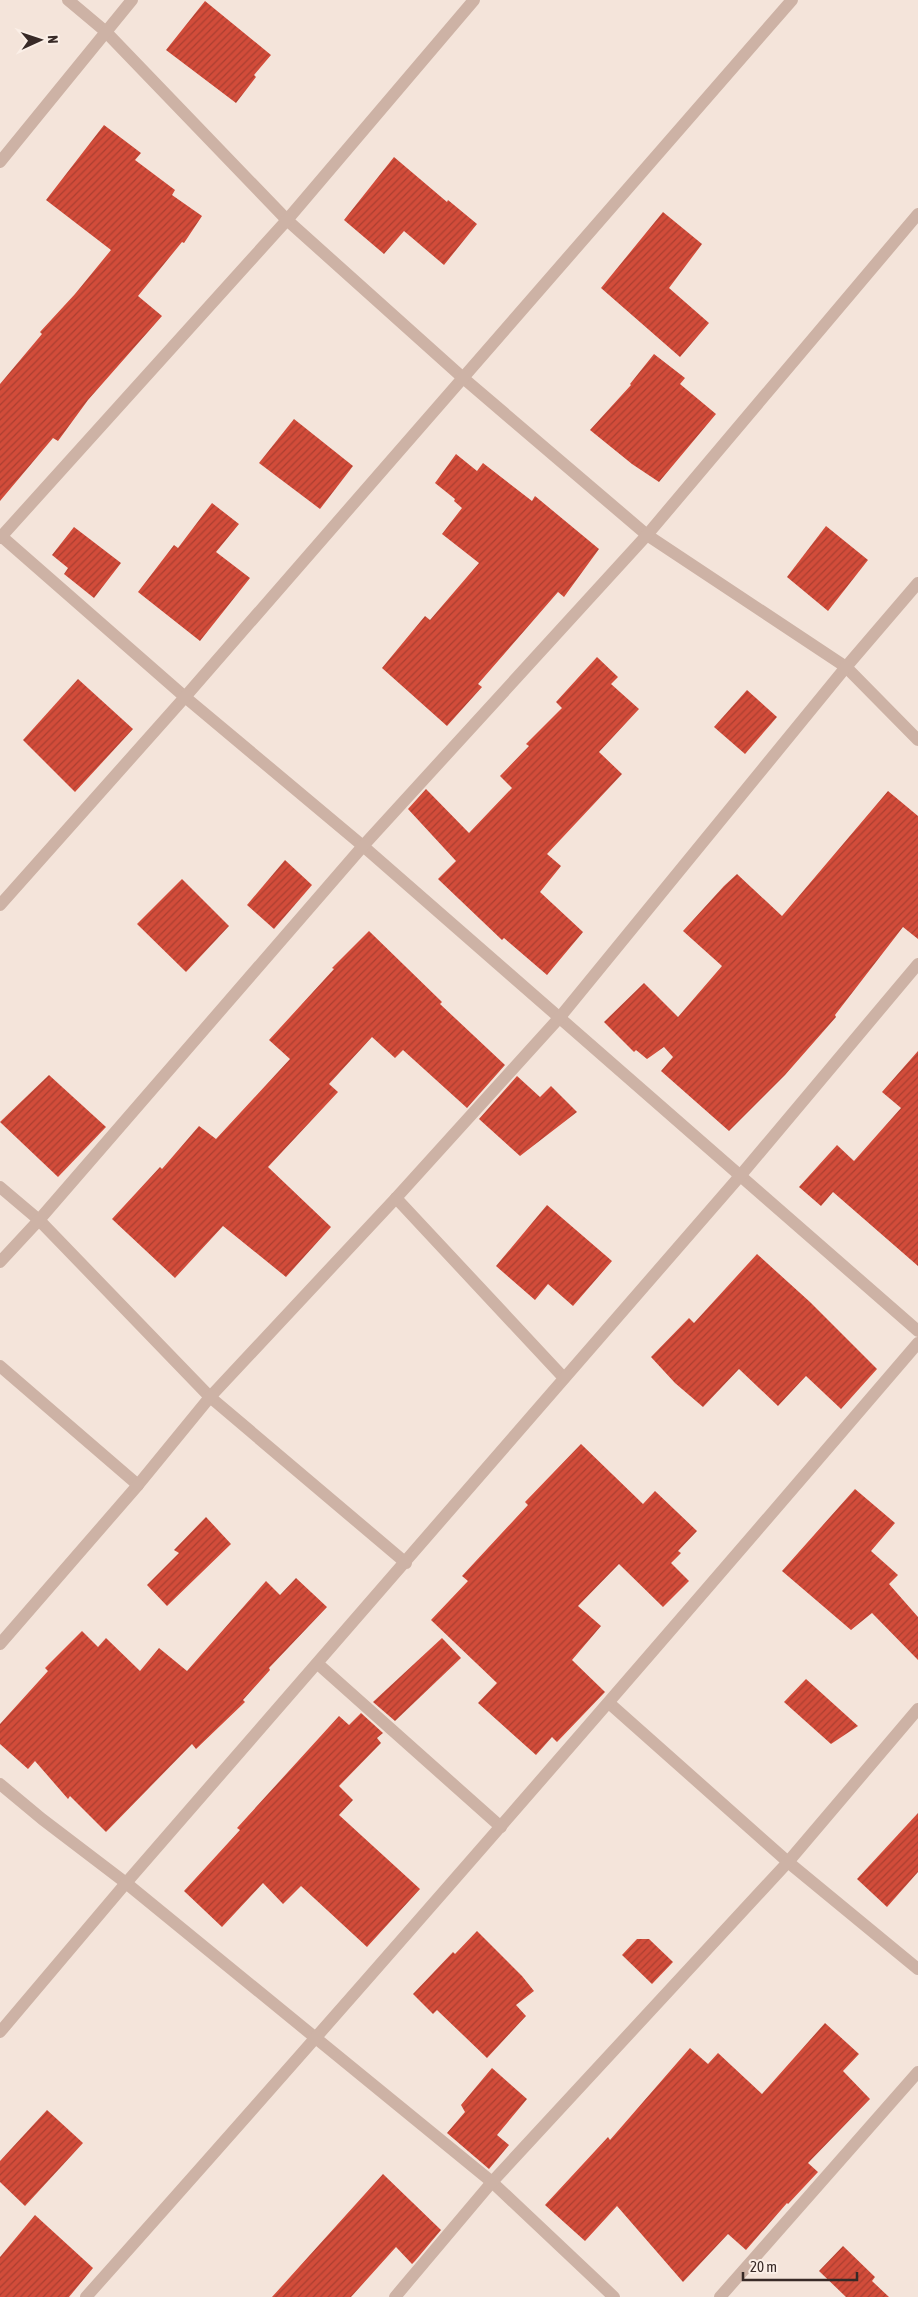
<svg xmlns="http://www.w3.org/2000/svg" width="918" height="2297" viewBox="0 0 918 2297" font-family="'Asap Condensed',sans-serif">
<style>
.building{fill:url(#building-hatch)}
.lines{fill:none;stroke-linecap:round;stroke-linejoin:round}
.street{stroke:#cdb2a5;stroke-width:12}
</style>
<defs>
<pattern id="building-hatch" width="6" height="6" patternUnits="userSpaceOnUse" patternTransform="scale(1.25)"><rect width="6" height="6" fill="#d24c3a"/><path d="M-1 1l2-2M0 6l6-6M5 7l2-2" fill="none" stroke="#ab3f31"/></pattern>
</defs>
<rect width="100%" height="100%" fill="#f4e4da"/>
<g class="building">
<path d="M205,1L271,55L254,75L256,77L236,103L166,50Z"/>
<path d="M104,125L141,153L135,160L175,190L172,195L202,216L184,243L182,242L138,296L162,316L88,400L58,441L53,438L0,501V384L42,334L40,332L75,294L111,250L46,200Z"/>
<path d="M394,157L447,202L448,200L477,224L444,265L404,231L384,254L344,220Z"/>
<path d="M663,212L702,244L669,288L709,323L680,357L601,288Z"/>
<path d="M654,354L685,378L680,384L716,414L659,482L632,464L590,430L631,385L630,384Z"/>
<path d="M294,419L353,466L320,509L259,463Z"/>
<path d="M456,454L477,471L483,463L532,501L535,496L599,549L564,597L558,592L478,684L482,687L447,726L382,668L425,616L430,620L479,563L442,534L462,508L454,501L455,499L435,483Z"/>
<path d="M212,503L239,524L216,552L250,578L200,641L138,592L174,545L178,548Z"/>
<path d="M826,526L868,560L828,611L787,577Z"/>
<path d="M74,527L121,563L94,598L64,574L68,568L52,555Z"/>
<path d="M597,657L618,677L611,684L639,709L599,752L622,774L547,854L561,866L540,892L583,932L547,975L504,938L502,940L438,879L456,861L408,809L426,789L469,833L512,788L500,776L529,746L526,744L562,708L556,702Z"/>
<path d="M78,679L133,729L75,792L23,740Z"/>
<path d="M747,690L777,717L745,754L714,727Z"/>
<path d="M888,791L918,816V939L903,927L835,1015L836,1017L785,1075L729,1131L661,1071L673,1057L664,1047L647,1059L636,1050L634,1052L604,1022L644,983L678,1017L722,966L683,931L724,886L737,874L782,916Z"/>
<path d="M285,860L312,885L274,929L247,905Z"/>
<path d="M182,879L229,926L186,972L137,924Z"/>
<path d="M369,931L442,1002L440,1004L505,1065L467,1108L403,1050L395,1058L372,1037L329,1084L338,1092L268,1167L331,1227L286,1277L223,1226L175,1278L112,1219L160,1167L162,1169L199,1126L216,1139L290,1059L269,1040L334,969L332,968Z"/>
<path d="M918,1051V1266L833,1192L821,1206L799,1187L837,1145L854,1161L901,1108L882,1092Z"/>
<path d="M49,1075L106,1127L58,1177L0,1122Z"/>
<path d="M517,1076L540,1097L551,1086L577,1112L520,1156L479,1119Z"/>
<path d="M547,1205L612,1261L573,1306L548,1284L535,1300L496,1266Z"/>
<path d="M757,1254L810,1302L877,1369L841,1409L806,1376L778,1406L739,1369L703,1407L675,1383L651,1357L689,1318L694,1323Z"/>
<path d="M581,1444L643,1504L655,1491L697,1531L678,1551L681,1553L671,1563L689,1581L663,1607L619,1564L578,1606L601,1626L572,1660L605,1692L557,1742L552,1737L536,1755L478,1703L497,1683L431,1620L468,1581L462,1576L528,1505L525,1502Z"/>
<path d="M855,1489L895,1523L871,1551L898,1575L889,1584L918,1617V1660L872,1613L851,1630L782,1571Z"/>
<path d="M206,1517L231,1544L167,1606L147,1585L179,1553L174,1550Z"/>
<path d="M296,1578L327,1607L269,1668L270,1670L243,1700L245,1702L196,1749L192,1744L106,1832L70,1796L68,1799L35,1761L28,1769L0,1744V1724L48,1671L45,1668L82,1631L98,1647L106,1638L140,1671L159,1648L187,1671L266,1581L280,1595Z"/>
<path d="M442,1638L461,1658L395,1721L373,1702Z"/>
<path d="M806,1679L858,1726L831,1744L784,1702Z"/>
<path d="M361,1713L383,1733L377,1738L381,1743L339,1786L353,1800L339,1815L420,1889L367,1947L301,1886L283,1904L263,1883L222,1927L184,1891L240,1830L237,1828L339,1716L349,1725Z"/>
<path d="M918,1813V1872L887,1907L857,1879Z"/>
<path d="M477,1931L522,1976L534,1991L516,2005L526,2016L487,2058L437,2010L433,2014L413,1994L453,1952L455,1954Z"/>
<path d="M637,1939H649L673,1962L652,1984L622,1955Z"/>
<path d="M825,2023L859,2054L843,2071L870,2099L808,2163L818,2172L788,2204L787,2203L746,2250L728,2234L683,2282L617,2206L585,2241L545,2205L608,2137L610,2140L690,2048L708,2064L718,2053L762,2094Z"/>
<path d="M492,2068L527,2099L497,2135L509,2145L489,2169L447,2133L465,2112L461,2105Z"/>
<path d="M47,2110L83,2143L25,2206L0,2182V2161Z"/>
<path d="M383,2174L441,2230L415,2261L412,2264L396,2247L351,2297H272Z"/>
<path d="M35,2215L93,2268L69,2297H0V2257Z"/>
<path d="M843,2246L875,2277L872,2281L889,2297H846L819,2271Z"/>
</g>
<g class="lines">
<g class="street">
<path d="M68,0L105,31L287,220L462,377L647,535L846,667L918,740"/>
<path d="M0,162L132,0"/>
<path d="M0,535L185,697L363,846L918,1331"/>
<path d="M0,538L287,220L474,0"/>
<path d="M0,905L185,697L792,0"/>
<path d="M0,1187L39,1220L210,1397L406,1563"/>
<path d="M396,1198L564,1378"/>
<path d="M0,1262L39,1220L363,846L647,535L918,214"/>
<path d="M0,1366L138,1485"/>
<path d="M0,1644L138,1485L210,1397L396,1198L560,1017L846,667L918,583"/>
<path d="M318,1664L501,1827"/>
<path d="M609,1703L788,1862L918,1969"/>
<path d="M0,1784L42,1819L126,1883L492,2182L614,2297"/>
<path d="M0,2032L126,1883L740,1176L918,964"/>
<path d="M86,2297C367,1982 643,1664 918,1343"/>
<path d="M395,2297L492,2182L788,1862L918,1709"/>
<path d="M720,2297L918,2072"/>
</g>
</g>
<g transform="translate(40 40) rotate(87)" stroke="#fbefe7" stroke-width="4" paint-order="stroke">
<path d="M0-4L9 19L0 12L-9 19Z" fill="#382a27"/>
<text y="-8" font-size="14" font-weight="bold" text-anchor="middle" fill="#382a27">N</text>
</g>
<path d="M743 2272v8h114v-8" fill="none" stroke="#382a27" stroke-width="2.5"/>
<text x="750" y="2272" font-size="15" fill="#382a27" stroke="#fbefe7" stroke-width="4" paint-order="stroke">20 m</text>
</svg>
